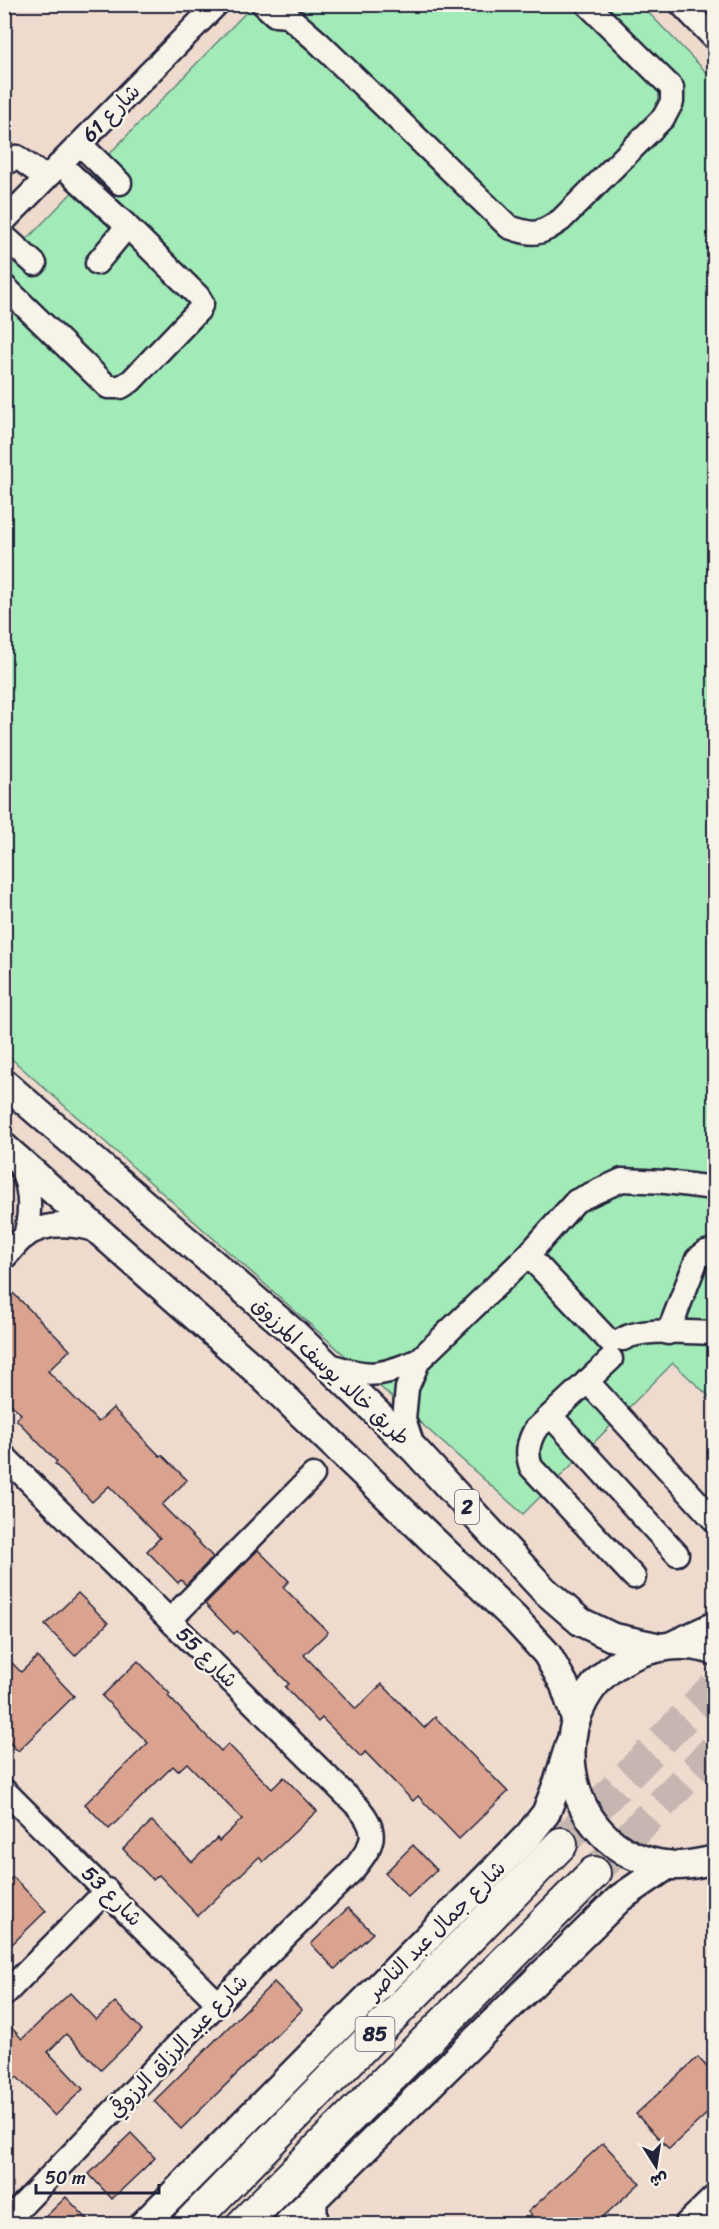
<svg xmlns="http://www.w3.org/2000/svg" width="719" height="2229" viewBox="0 0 719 2229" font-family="Sriracha,'Playpen Sans Arabic',sans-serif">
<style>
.green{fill:#a2eab7;stroke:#628679;stroke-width:1.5}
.building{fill:#d9a390;stroke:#22223b;stroke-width:1.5}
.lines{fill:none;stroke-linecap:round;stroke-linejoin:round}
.highway-tunnel{stroke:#c5b6b1;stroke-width:32;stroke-dasharray:32 16;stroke-linecap:butt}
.minor-casing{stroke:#22223b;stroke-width:27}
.major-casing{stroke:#22223b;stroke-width:32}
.highway-casing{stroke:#22223b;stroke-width:36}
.minor{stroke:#f7f3e8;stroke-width:22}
.major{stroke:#f7f3e8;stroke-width:27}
.highway{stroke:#f7f3e8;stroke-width:32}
.labels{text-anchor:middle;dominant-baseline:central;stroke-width:5;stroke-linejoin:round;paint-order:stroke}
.shield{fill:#f7f3e8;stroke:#62616f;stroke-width:1.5}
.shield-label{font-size:20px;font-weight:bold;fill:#22223b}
.street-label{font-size:21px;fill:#22223b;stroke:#f7f3e8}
</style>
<rect width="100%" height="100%" fill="#eedbce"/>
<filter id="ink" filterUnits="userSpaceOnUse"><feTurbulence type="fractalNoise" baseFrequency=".0167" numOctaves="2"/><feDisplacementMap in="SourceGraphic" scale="12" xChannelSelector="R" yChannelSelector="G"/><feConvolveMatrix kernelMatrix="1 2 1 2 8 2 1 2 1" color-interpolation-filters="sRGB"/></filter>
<g filter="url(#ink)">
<path class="green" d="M253,5H641L714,80V1401L673,1363L523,1514L5,1053V262Z"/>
<g class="building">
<path d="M13,1293L70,1350L48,1371L98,1422L113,1408L160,1456L162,1455L187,1480L162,1505L213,1557L186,1585L181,1580L178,1583L147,1551L160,1538L109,1486L92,1502L55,1464L57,1462L16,1419L21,1414L4,1397V1301Z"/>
<path d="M258,1550L289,1581L283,1587L328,1632L304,1655L356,1709L382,1684L424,1728L435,1717L508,1792L459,1839L418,1796L413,1801L365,1752L361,1757L322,1718L318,1722L285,1687L289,1684L237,1631L234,1634L205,1604Z"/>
<path d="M78,1593L108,1623L75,1656L45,1625Z"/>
<path d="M4,1655L21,1672L37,1657L74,1696L18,1751L4,1737Z"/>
<path d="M138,1661L170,1694L168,1696L221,1751L228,1744L272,1789L284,1777L317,1811L263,1862L259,1857L198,1916L159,1875L153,1880L123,1849L152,1821L192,1862L217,1838L219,1841L242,1819L187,1763L178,1771L173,1766L109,1829L85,1804L148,1743L102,1696Z"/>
<path d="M413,1845L437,1870L408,1897L385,1873Z"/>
<path d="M13,1877L46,1911L4,1952V1885Z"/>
<path d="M348,1908L373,1933L335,1969L311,1944Z"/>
<path d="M274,1982L302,2010L181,2129L154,2101Z"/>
<path d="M70,1993L96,2020L115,2002L142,2030L101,2070L66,2034L48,2052L83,2089L55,2116L17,2077L4,2089V2020L22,2039Z"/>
<path d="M698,2057L714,2075V2107L669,2149L636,2114Z"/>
<path d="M131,2133L155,2158L112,2199L89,2174Z"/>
<path d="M603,2143L640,2183L595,2224H540L528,2212Z"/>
<path d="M66,2197L92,2224H38Z"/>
</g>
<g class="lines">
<g class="highway-tunnel">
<path d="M561,1844L714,1687"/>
<path d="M594,1873L714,1750"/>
</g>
<g class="minor-casing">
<g id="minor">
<path d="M263,4L275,15L288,16L318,42L509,227C535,236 539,235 561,220L664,117L672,102V88L587,4"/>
<path d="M681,4L714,38"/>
<path d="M80,144L120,183"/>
<path d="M4,164L17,157L46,178"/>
<path d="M60,164L124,223L125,229L97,263"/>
<path d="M4,221L217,4"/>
<path d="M4,236L35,264"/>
<path d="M4,286L108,387H121L131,381L199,310L202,303L198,296L124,223"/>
<path d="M16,1158C31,1185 32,1207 25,1237"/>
<path d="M528,1255L610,1342"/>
<path d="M4,1258C11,1251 17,1243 24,1237C47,1220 77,1224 102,1232"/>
<path d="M668,1333L697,1259L706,1252L714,1250"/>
<path d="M623,1339C643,1327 690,1333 714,1333"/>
<path d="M611,1359L535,1430C528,1443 526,1453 531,1467L634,1577"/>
<path d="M327,1364C368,1378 379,1377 419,1360"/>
<path d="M587,1381L714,1520"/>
<path d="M551,1416L677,1554"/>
<path d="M414,1449L404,1419L407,1388L419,1360L528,1255L576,1201L622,1180L666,1182L714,1188"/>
<path d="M4,1456L357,1806C381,1833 373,1845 353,1870L218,2003L4,2224"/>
<path d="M170,1620L313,1475"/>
<path d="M4,1790L218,2003"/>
<path d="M4,1995L107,1890"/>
<path d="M315,2197L316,2224"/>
<path d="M686,2224L714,2197"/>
</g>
</g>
<g class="major-casing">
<g id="major">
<path d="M4,1083L295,1334L414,1449L544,1590L581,1622L612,1637L658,1647"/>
<path d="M4,1147L259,1373L515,1619L547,1654L564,1684L576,1720"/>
<path d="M675,1644L714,1626"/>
<path d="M714,1651C692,1642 665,1645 643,1652C533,1690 555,1854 669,1865C685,1867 699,1863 714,1860"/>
<path d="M144,2224L528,1836L546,1813L558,1782L570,1743"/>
<path d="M288,2224L620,1898L668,1865"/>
</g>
</g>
<g class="highway-casing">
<g id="highway">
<path d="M189,2224L561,1844"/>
<path d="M243,2224L594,1873"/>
</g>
</g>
<use href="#minor" class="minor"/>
<use href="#major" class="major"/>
<use href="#highway" class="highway"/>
</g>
</g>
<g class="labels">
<g class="shield">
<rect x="455" y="1490" width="24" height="34" rx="4.5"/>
<rect x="355.5" y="2017" width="39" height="34" rx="4.5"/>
</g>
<g class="shield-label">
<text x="467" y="1507">2</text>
<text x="375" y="2034">85</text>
</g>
<g class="street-label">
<text transform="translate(111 113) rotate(-45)">شارع 61</text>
<text transform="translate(331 1371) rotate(43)">طريق خالد يوسف المرزوق</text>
<text transform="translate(207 1657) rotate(45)">شارع 55</text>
<text transform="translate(112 1896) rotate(45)">شارع 53</text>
<text transform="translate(436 1930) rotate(-45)">شارع جمال عبد الناصر</text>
<text transform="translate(178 2046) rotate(-46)">شارع عبد الرزاق الرزوقي</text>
</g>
</g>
<rect width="719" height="2229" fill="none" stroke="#f7f3e8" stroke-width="24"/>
<rect x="12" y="12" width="695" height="2205" fill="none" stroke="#22223b" stroke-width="2" filter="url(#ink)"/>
<g transform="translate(656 2166) rotate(168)" stroke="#f7f3e8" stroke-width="4.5" paint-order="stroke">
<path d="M0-4.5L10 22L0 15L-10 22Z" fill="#22223b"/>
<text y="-9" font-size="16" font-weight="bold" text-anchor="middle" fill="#22223b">ش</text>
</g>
<path d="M36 2184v9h123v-9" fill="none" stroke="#22223b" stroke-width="3"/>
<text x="45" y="2184" font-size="18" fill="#22223b" stroke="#f7f3e8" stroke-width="4.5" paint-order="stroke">50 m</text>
</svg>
